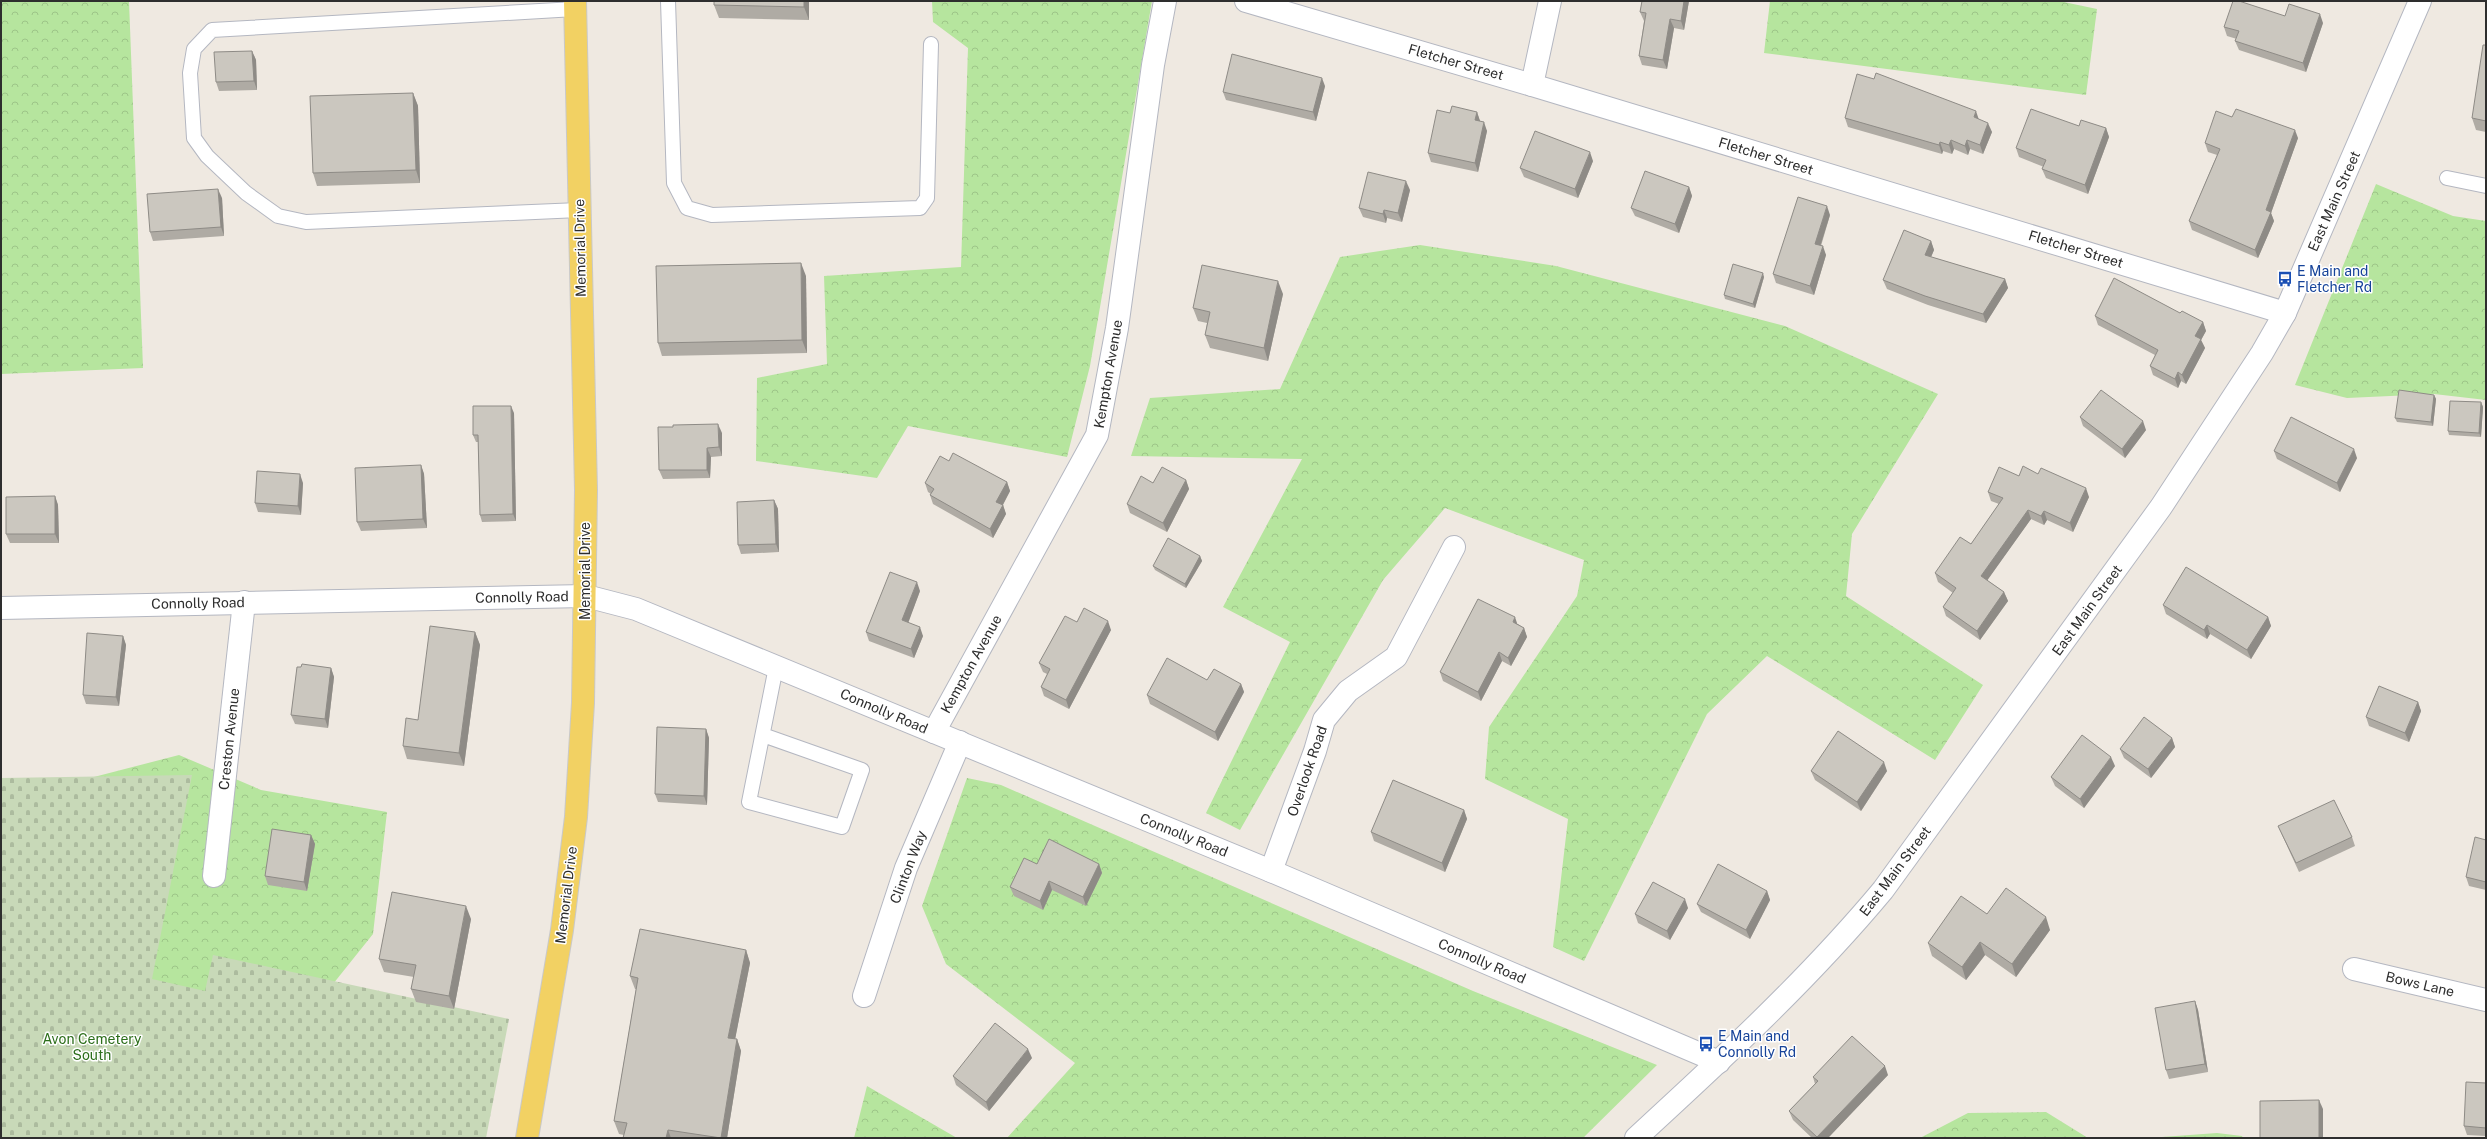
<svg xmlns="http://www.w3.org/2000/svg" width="2487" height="1139" viewBox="0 0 2487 1139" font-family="'Public Sans',sans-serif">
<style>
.forest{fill:url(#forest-crowns)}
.cemetery{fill:url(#cemetery-stones)}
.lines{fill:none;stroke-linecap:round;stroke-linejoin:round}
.lane-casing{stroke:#b4b7c1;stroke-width:16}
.street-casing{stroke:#b4b7c1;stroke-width:24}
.secondary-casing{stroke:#b4b7c1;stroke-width:24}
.primary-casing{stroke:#c9c9c9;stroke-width:24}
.lane{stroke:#fff;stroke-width:14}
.street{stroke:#fff;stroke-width:22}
.secondary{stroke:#fff;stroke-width:22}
.primary{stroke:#f2d163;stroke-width:22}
.wall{fill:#afaba4}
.shaded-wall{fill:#8e8b86}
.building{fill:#cbc7bf;stroke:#8e8b86}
.labels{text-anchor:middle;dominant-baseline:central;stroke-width:3;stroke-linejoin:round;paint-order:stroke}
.street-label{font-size:14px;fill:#2e2e2e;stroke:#fff}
.transit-label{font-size:14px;fill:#164399;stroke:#fff;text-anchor:start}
.park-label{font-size:14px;fill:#2c6e1b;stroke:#fff}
</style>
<defs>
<pattern id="forest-crowns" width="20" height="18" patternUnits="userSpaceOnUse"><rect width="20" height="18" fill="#b6e59e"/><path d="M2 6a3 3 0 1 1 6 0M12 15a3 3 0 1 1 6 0" fill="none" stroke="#9dc588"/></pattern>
<pattern id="cemetery-stones" width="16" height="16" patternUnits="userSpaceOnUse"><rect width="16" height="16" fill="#c8d9b8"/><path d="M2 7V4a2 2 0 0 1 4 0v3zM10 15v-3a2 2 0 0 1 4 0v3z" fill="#acbb9e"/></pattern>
</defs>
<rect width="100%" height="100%" fill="#efe9e1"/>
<g class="forest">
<path d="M1,1H129L143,368L1,374Z"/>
<path d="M932,1H1152L1090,366L1067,457L908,426L877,478L756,461L757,378L827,364L824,276L961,267L968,48L933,22Z"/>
<path d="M1770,1H2059L2097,9L2086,95L1764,53Z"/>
<path d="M2376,184L2453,216L2486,221V400L2434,394L2347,398L2295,385Z"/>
<path d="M1420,245L1556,266L1785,326L1938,394L1852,534L1846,596L1983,685L1935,760L1767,656L1707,714L1584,961L1553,947L1568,819L1485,779L1489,727L1577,596L1584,560L1445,508L1383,580L1240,830L1206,813L1290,642L1223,607L1302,459L1131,456L1150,398L1280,389L1340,257Z"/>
<path d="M179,755L261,790L387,812L373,934L321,999L1,980V801Z"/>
<path d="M967,778L1001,785L1473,991L1657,1065L1583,1138H1007L1075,1063L946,964L922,906Z"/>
<path d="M867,1086L957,1138H854Z"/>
<path d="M2046,1112L2088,1138H1920L1968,1113Z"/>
<path d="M2217,1133L2242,1136L2243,1138H2148Z"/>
</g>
<path class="cemetery" d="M192,775L152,979L205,991L213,955L509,1019L486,1138H1V778Z"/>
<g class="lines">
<g class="lane-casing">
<g id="lane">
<path d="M668,1L674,183L687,208L712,215L920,208L927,198L931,44"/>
<path d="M575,9L212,30L194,49L190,73L194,138L207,156L246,193L278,216L306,222L579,210"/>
<path d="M2447,178L2486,186"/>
<path d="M763,735L862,770L842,827L749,802L776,667"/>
</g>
</g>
<g class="street-casing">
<g id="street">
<path d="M1246,1L1532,85L2285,313"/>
<path d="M1532,85L1550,1"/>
<path d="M1,608L586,596L636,609L1271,871L1719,1062"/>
<path d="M934,732L1097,435L1117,328L1153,65L1165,1"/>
<path d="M1271,871L1315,751L1324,720L1348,691L1396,657L1454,547"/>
<path d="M214,876L244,602"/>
<path d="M2354,969L2486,1000"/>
<path d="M864,996L906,868L960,742"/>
</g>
</g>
<g class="secondary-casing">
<path id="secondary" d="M1636,1138C1722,1059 1808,980 1883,890L2161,507L2262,353L2285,313L2420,1"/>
</g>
<g class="primary-casing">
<path id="primary" d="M527,1138L562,930L576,817L583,703L586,490L575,1"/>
</g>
<use href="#lane" class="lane"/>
<use href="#street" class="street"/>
<use href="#secondary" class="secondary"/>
<use href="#primary" class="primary"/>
</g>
<g class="wall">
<path d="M809,1V20L719,18L714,5Z"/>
<path d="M1642,1H1689L1684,30L1674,28L1667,69L1642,65L1639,56L1644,21L1640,12Z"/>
<path d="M2323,23L2306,72L2239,50L2235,41L2237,39L2227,36L2224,27Z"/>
<path d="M2486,45V132L2476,130L2472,118Z"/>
<path d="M252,51L256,60L257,90L219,91L216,82Z"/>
<path d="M1325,86L1316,121L1226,100L1223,92Z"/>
<path d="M413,93L418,106L420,183L317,186L313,173Z"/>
<path d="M1477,112L1480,121L1487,131L1478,172L1431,162L1428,153L1450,113Z"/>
<path d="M2232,117L2298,138L2271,213L2274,221L2258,258L2192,230L2189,221L2217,155L2208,152L2205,143Z"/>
<path d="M1845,118L1979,119L1992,132L1983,154L1970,149L1968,155L1954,149L1952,154L1943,151L1942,154L1848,127Z"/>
<path d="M2079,126L2106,128L2109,137L2088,194L2046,178L2042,169L2044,167L2019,157L2016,148Z"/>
<path d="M1593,161L1578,198L1524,177L1520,168Z"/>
<path d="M1689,187L1692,196L1679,233L1635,216L1631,208Z"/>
<path d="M1410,190L1402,222L1387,218L1386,223L1363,217L1359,208Z"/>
<path d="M222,198L224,236L153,241L150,232Z"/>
<path d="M1830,215L1821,246L1826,255L1814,295L1776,283L1773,274Z"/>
<path d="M1931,241L1934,250L1931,257L2005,279L2008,288L1986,323L1928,305L1887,289L1883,280Z"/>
<path d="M806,276L807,353L662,356L658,343Z"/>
<path d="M1764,277L1755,308L1725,299L1724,295Z"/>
<path d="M1283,294L1268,361L1210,348L1205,335L1207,323L1198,321L1193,308Z"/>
<path d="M2180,313L2203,322L2206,331L2201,340L2205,348L2186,384L2181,381L2178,388L2153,375L2150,366L2155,355L2098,325L2095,316Z"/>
<path d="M2434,395L2436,399L2433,426L2397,422L2395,418Z"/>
<path d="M2481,402L2483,407L2481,437L2449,435L2448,431Z"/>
<path d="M514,413L516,521L482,522L480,515L478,442H476L473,435Z"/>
<path d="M2080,417L2146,430L2125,458L2083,426Z"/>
<path d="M722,433V456L711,457L710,478L663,479L659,470Z"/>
<path d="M2274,451L2357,458L2340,492L2277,459Z"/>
<path d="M949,461L1007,482L1010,491L1003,505L1006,514L993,538L933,504L930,495L931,494L928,492L925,483Z"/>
<path d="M421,465L424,474L427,528L361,531L357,522Z"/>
<path d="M2019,476L2089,497L2073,532L2047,520L2044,525L2031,519L1987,580L2004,592L2008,601L1980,640L1946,616L1943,607L1953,593L1938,582L1935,573L1971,544L1999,504L1991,501L1988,492Z"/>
<path d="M1186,480L1189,489L1167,532L1130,513L1127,504L1153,483Z"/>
<path d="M303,483L301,515L258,512L255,503Z"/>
<path d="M55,496L58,505L59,543H10L6,534Z"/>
<path d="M774,500L778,509L779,552L741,554L738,545Z"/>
<path d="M1200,556L1202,561L1186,588L1155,570L1153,566Z"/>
<path d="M920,591L908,622L923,636L914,658L869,641L866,632Z"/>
<path d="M2163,605L2268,617L2271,626L2251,659L2210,634L2207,639L2166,614Z"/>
<path d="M1077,622L1111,630L1069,709L1044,696L1041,687L1047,674L1043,672L1039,663Z"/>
<path d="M1518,624L1524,628L1527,637L1511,666L1502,661L1481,701L1443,681L1440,672Z"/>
<path d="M475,632L480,645L464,766L407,759L403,746L418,720Z"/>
<path d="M123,636L126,645L119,706L86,704L83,695Z"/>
<path d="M301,667L331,668L334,677L328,728L295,724L291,715Z"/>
<path d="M1207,680L1241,684L1244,692L1218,741L1150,704L1147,695Z"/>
<path d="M2418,702L2421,711L2409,742L2369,726L2366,717Z"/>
<path d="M706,729L709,738L707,805L658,802L655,794Z"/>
<path d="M2172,738L2175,747L2151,778L2124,758L2120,749Z"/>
<path d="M2115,766L2084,808L2055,786L2051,777Z"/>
<path d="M1811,771H1887L1861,811L1815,780Z"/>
<path d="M1464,810L1467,819L1445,872L1374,841L1371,832Z"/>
<path d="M2278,826L2352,837L2355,846L2299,872L2282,835Z"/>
<path d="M311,835L315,844L307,891L268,885L265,876Z"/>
<path d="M2486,840V890L2469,886L2466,877Z"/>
<path d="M1037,864H1099L1102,873L1086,906L1052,890L1043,910L1014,896L1010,887Z"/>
<path d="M1767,891L1770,900L1750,939L1701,912L1697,904Z"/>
<path d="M1688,908L1670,940L1638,923L1635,914Z"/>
<path d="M1987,914L2050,930L2016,977L1985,955L1966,980L1932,956L1928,943Z"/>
<path d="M471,919L454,1009L416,1002L411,989L414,977L384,972L379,959Z"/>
<path d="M746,950L750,963L735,1039H737L741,1051L727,1138H623L624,1135L619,1134L614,1121L636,989H635L630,976Z"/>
<path d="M2195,1001L2198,1010L2208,1072L2169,1079L2166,1070Z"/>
<path d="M1032,1058L989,1111L956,1085L953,1076Z"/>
<path d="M1888,1075L1828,1138H1812L1793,1120L1789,1111L1815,1084L1813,1077Z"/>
<path d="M2486,1083V1136L2467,1135L2464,1126Z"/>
</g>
<g class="shaded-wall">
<path d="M804,1H809V20L804,7Z"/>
<path d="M1684,1H1689L1684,30L1681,21Z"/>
<path d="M2320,14L2323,23L2306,72L2303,63Z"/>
<path d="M1670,19L1674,28L1667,69L1663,60Z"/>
<path d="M252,51L256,60L257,90L254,81Z"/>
<path d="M1322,78L1325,86L1316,121L1313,112Z"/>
<path d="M413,93L418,106L420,183L416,170Z"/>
<path d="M1976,111L1979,120L1974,117Z"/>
<path d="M1477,112L1480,121L1478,129L1475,120Z"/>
<path d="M1484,122L1487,131L1478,172L1475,163Z"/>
<path d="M1988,123L1992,132L1983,154L1980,145Z"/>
<path d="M2106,128L2109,137L2088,194L2085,185Z"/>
<path d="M2295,130L2298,138L2271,213L2274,221L2258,258L2255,250L2266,210Z"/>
<path d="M1951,140L1954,149L1952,154L1949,145Z"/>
<path d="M1967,140L1970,149L1968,155L1965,146Z"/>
<path d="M1940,142L1943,151L1942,154L1939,145Z"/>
<path d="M1590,152L1593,161L1578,198L1575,189Z"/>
<path d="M1406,181L1410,190L1402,222L1398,213Z"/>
<path d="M1689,187L1692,196L1679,233L1675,224Z"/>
<path d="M218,189L222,198L224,236L221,227Z"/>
<path d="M1827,206L1830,215L1818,253L1815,244Z"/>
<path d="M1384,210L1387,218L1386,223L1383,214Z"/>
<path d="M1931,241L1934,250L1928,264L1925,255Z"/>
<path d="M1823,246L1826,255L1814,295L1810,286Z"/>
<path d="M801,263L806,276L807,353L802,340Z"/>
<path d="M1763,273L1764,277L1755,308L1753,304Z"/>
<path d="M2005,279L2008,288L1986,323L1983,314Z"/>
<path d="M1278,281L1283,294L1268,361L1264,348Z"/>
<path d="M2203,322L2206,331L2201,340L2205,348L2186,384L2182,375L2195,336Z"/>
<path d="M2178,372L2181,381L2178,388L2175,379Z"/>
<path d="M2434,395L2436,399L2433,426L2431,422Z"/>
<path d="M2481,402L2483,407L2481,437L2479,433Z"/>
<path d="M511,406L514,413L516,521L513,514Z"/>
<path d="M2143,421L2146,430L2125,458L2122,449Z"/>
<path d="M718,424L722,433V456L719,447Z"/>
<path d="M707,448L711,457L710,478L707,470Z"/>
<path d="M2354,449L2357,458L2340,492L2337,483Z"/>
<path d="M421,465L424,474L427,528L423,519Z"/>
<path d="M300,474L303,483L301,515L298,506Z"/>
<path d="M1186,480L1189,489L1167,532L1163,523Z"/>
<path d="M1007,482L1010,491L1000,510L996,502Z"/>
<path d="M2086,488L2089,497L2073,532L2070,523Z"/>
<path d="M55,496L58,505L59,543L55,534Z"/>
<path d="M774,500L778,509L779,552L776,544Z"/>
<path d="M1003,505L1006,514L993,538L990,529Z"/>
<path d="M2028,510L2031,519L1984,585L1981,576Z"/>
<path d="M2044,511L2047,520L2044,525L2041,516Z"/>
<path d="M1200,556L1202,561L1186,588L1185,584Z"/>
<path d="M917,582L920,591L906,629L902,620Z"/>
<path d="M2004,592L2008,601L1980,640L1977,631Z"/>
<path d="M1515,617L1518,626L1513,622Z"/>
<path d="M2268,617L2271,626L2251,659L2247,650Z"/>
<path d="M1108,621L1111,630L1069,709L1066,700Z"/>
<path d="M2207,625L2210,634L2207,639L2204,630Z"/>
<path d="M920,627L923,636L914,658L911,649Z"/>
<path d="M1524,628L1527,637L1511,666L1508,658Z"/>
<path d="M475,632L480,645L464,766L459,753Z"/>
<path d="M123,636L126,645L119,706L116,697Z"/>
<path d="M1499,652L1502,661L1481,701L1478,692Z"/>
<path d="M331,668L334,677L328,728L325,719Z"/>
<path d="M1241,684L1244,692L1218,741L1215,732Z"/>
<path d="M2418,702L2421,711L2409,742L2405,733Z"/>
<path d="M706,729L709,738L707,805L704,796Z"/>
<path d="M2172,738L2175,747L2151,778L2148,769Z"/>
<path d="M2111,757L2115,766L2084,808L2080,799Z"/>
<path d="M1884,762L1887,771L1861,811L1857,802Z"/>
<path d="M1464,810L1467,819L1445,872L1442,863Z"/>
<path d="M311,835L315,844L307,891L304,882Z"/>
<path d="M1099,864L1102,873L1086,906L1083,897Z"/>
<path d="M1049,881L1052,890L1043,910L1040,901Z"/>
<path d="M1767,891L1770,900L1750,939L1746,930Z"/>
<path d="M1685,899L1688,908L1670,940L1667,931Z"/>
<path d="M466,906L471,919L454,1009L449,996Z"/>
<path d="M2046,917L2050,930L2016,977L2012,964Z"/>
<path d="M1980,942L1985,955L1966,980L1962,967Z"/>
<path d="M746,950L750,963L733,1050L728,1038Z"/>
<path d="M2195,1001L2198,1010L2208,1072L2205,1064Z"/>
<path d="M737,1039L741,1051L727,1138H721Z"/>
<path d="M1028,1049L1032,1058L989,1111L986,1102Z"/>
<path d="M1885,1066L1888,1075L1828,1138H1818L1817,1137Z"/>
<path d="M2319,1100L2323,1109V1138H2319Z"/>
<path d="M668,1130L671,1138H666Z"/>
</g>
<g class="building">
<path d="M714,1H804V7L714,5Z"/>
<path d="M1642,1H1684L1681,21L1670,19L1663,60L1639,56L1646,13L1640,12Z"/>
<path d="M2233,1H2239L2285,16L2289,4L2320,14L2303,63L2235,41L2239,31L2224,27Z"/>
<path d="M2483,45H2486V121L2472,118Z"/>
<path d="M252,51L254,81L216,82L214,52Z"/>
<path d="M1232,54L1322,78L1313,112L1223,92Z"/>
<path d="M1876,73L1976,111L1974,117L1988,123L1980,145L1967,140L1965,146L1951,140L1949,145L1940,142L1939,145L1845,118L1857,74L1874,79Z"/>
<path d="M413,93L416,170L313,173L310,96Z"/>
<path d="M1452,106L1477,112L1475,120L1484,122L1475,163L1428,153L1437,110L1450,113Z"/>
<path d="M2031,109L2079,126L2081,120L2106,128L2085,185L2042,169L2046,160L2016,148Z"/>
<path d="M2236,109L2295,130L2266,210L2271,212L2255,250L2189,221L2220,149L2205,143L2216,111L2232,117Z"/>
<path d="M1535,131L1590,152L1575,189L1520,168Z"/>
<path d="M1645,171L1689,187L1675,224L1631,208Z"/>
<path d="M1368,172L1406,181L1398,213L1384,210L1383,214L1359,208Z"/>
<path d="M218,189L221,227L150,232L147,194Z"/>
<path d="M1798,197L1827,206L1815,244L1823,246L1810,286L1773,274Z"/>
<path d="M1904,230L1931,241L1925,255L2005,279L1983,314L1925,296L1883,280Z"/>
<path d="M801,263L802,340L658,343L656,266Z"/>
<path d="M1733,264L1763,273L1753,304L1724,295Z"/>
<path d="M1202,265L1278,281L1264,348L1205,335L1210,312L1193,308Z"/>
<path d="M2114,278L2180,313L2182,311L2203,322L2195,336L2201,339L2182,375L2178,372L2175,379L2150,366L2158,350L2095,316Z"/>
<path d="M2101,390L2143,421L2122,449L2080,417Z"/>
<path d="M2399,390L2434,395L2431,422L2395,418Z"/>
<path d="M2450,401L2481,402L2479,433L2448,431Z"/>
<path d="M473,406H511L513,514L480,515L478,435H473Z"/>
<path d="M2291,417L2354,449L2337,483L2274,451Z"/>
<path d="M718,424L719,447L707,448V470H659L658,427H673V425Z"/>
<path d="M953,453L1007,482L996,502L1003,505L990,529L930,495L934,489L925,483L940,456L949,461Z"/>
<path d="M421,465L423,519L357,522L355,468Z"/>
<path d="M2023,466L2038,474L2041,468L2086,488L2070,523L2044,511L2041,516L2028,510L1981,576L2004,592L1977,631L1943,607L1956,588L1935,573L1960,537L1971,544L2003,498L1988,492L1999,467L2019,476Z"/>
<path d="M1162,467L1186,480L1163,523L1127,504L1141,476L1153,483Z"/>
<path d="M257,471L300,474L298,506L255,503Z"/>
<path d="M55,496V534H6V497Z"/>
<path d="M774,500L776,544L738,545L737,502Z"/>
<path d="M1168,538L1200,556L1185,584L1153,566Z"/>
<path d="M2186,567L2268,617L2247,650L2207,625L2204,630L2163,605Z"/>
<path d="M890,572L917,582L902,620L920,627L911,649L866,632Z"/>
<path d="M1478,599L1515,617L1513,622L1524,628L1508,658L1499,652L1478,692L1440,672Z"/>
<path d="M1084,608L1108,621L1066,700L1041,687L1050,669L1039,663L1065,616L1077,622Z"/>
<path d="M430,626L475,632L459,753L403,746L406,718L418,720Z"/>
<path d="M87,633L123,636L116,697L83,695Z"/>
<path d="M1167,658L1207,680L1214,669L1241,684L1215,732L1147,695Z"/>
<path d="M302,664L331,668L325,719L291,715L297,667H301Z"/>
<path d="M2379,686L2418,702L2405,733L2366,717Z"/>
<path d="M2144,717L2172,738L2148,769L2120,749Z"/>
<path d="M657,727L706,729L704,796L655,794Z"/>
<path d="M1838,731L1884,762L1857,802L1811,771Z"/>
<path d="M2082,735L2111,757L2080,799L2051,777Z"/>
<path d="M1393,780L1464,810L1442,863L1371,832Z"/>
<path d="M2334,800L2352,837L2296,863L2278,826Z"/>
<path d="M272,829L311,835L304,882L265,876Z"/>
<path d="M2475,837L2486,840V882L2466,877Z"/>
<path d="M1049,839L1099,864L1083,897L1049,881L1040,901L1010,887L1024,858L1037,864Z"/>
<path d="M1718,864L1767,891L1746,930L1697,904Z"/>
<path d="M1653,882L1685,899L1667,931L1635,914Z"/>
<path d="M2006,888L2046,917L2012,964L1980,942L1962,967L1928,943L1961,896L1987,914Z"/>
<path d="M392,892L466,906L449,996L411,989L416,965L379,959Z"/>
<path d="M640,929L746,950L728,1038L737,1039L721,1138L668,1130L666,1138H623L627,1123L614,1121L638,978L630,976Z"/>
<path d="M2195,1001L2205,1064L2166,1070L2155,1008Z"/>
<path d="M995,1023L1028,1049L986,1102L953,1076Z"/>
<path d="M1852,1036L1885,1066L1817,1137L1789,1111L1818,1081L1813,1077Z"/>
<path d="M2466,1082L2486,1083V1128L2464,1126Z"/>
<path d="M2319,1100V1138H2260V1101Z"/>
</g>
<defs>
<g id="bus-bare" transform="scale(1.2)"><path d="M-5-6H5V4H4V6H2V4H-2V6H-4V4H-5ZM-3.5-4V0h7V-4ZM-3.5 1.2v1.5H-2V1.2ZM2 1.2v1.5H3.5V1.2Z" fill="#1a4fb4" stroke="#fff" stroke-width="2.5" paint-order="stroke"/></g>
</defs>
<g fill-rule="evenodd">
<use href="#bus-bare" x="2285" y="279"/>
<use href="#bus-bare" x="1706" y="1044"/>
</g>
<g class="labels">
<g class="street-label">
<text transform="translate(1456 62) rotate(16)">Fletcher Street</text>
<text transform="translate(1766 156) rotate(17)">Fletcher Street</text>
<text transform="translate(2334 201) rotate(-66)">East Main Street</text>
<text transform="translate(580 248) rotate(-91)">Memorial Drive</text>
<text transform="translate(2076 249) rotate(17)">Fletcher Street</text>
<text transform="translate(1108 374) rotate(-80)">Kempton Avenue</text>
<text transform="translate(585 571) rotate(-90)">Memorial Drive</text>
<text transform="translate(522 597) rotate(-1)">Connolly Road</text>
<text transform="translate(198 603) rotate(-1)">Connolly Road</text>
<text transform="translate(2087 610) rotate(-54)">East Main Street</text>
<text transform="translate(971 664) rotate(-61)">Kempton Avenue</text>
<text transform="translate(884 711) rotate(23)">Connolly Road</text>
<text transform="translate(229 739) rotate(-84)">Creston Avenue</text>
<text transform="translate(1307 771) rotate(-71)">Overlook Road</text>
<text transform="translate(1184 835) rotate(22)">Connolly Road</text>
<text transform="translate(908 867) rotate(-69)">Clinton Way</text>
<text transform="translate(1895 871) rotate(-53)">East Main Street</text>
<text transform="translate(566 895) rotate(-83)">Memorial Drive</text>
<text transform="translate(1482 961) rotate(23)">Connolly Road</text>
<text transform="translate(2420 984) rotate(13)">Bows Lane</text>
</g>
<g class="transit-label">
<text x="2297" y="271">E Main and<tspan x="2297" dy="16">Fletcher Rd</tspan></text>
<text x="1718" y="1036">E Main and<tspan x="1718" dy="16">Connolly Rd</tspan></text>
</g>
<g class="park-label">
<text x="92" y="1039">Avon Cemetery<tspan x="92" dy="16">South</tspan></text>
</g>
</g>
<rect width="2487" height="1139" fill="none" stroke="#2e2e2e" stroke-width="4"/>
</svg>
